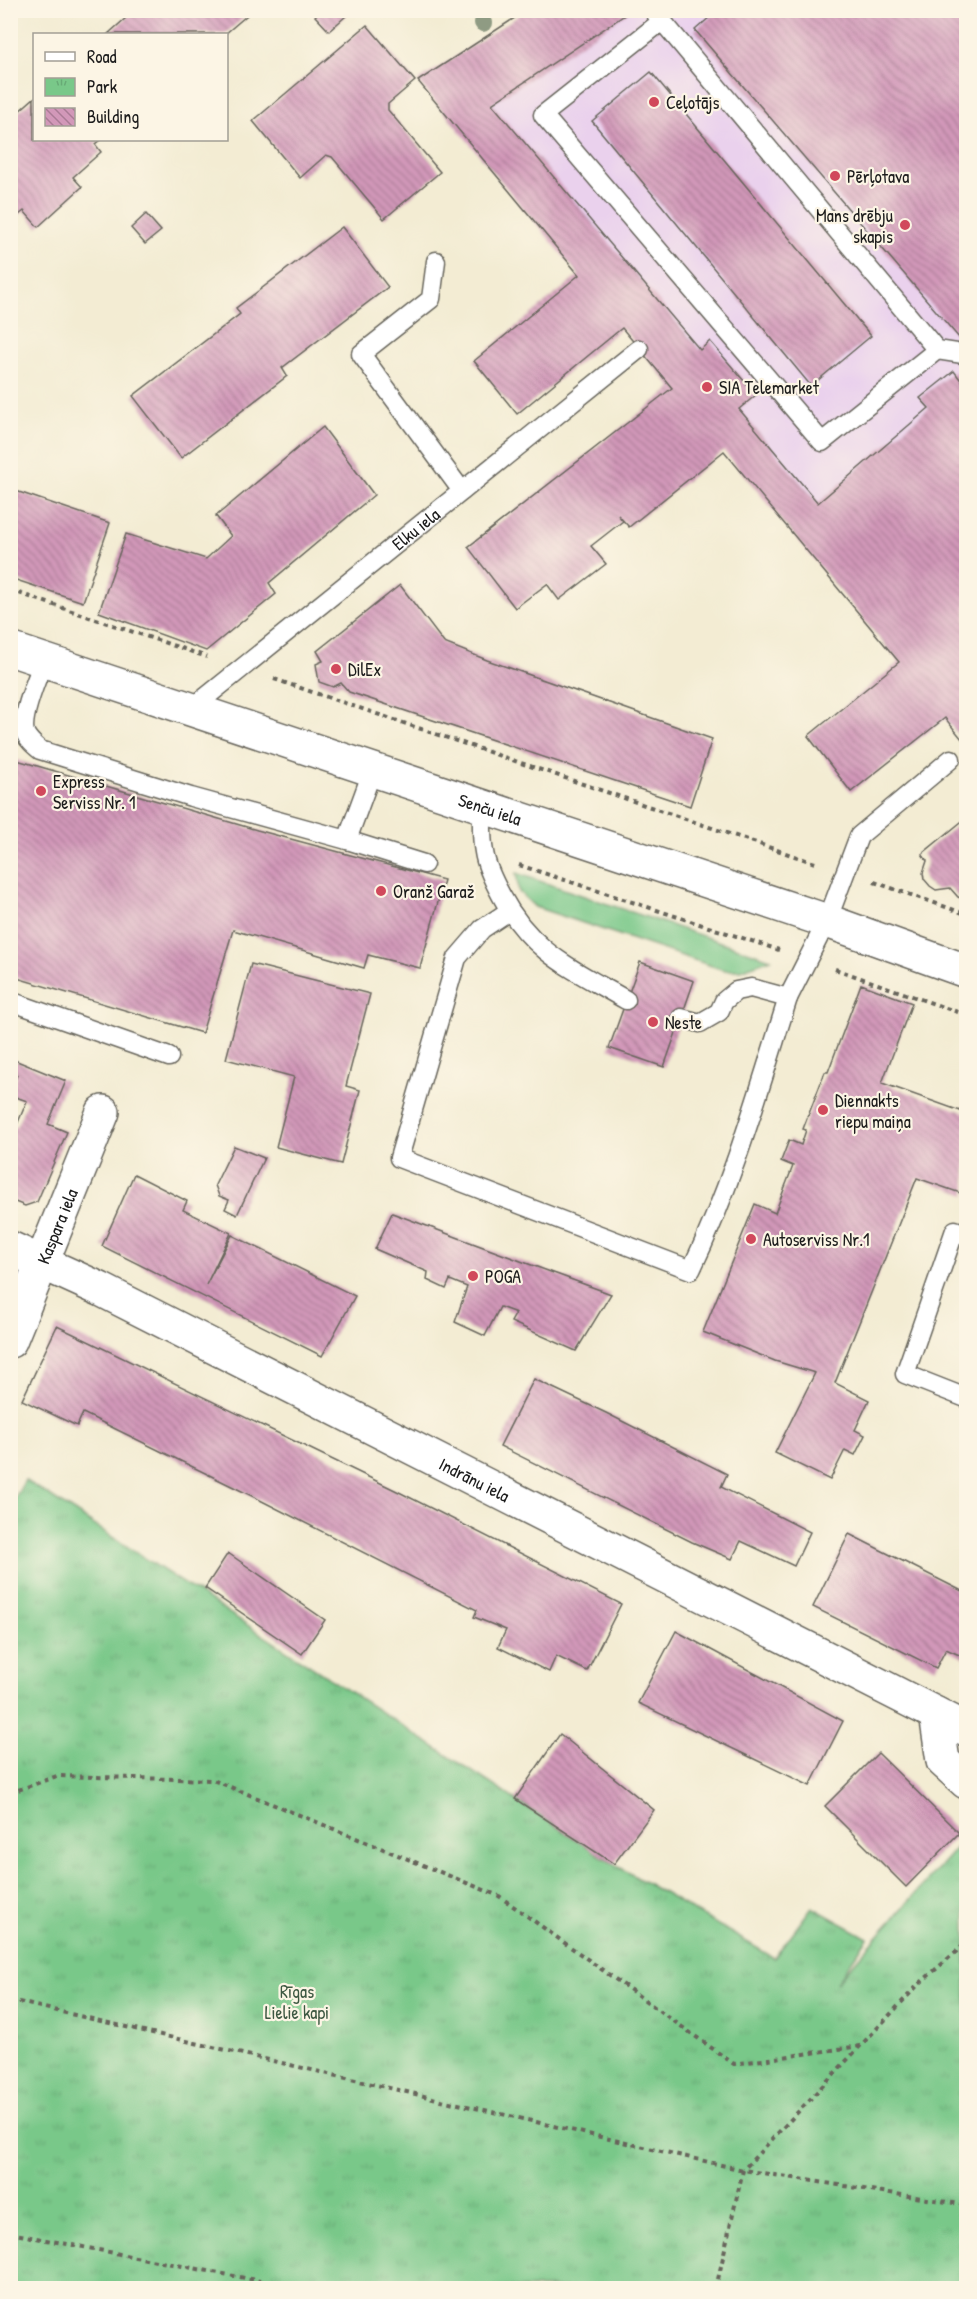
<svg xmlns="http://www.w3.org/2000/svg" width="977" height="2299" viewBox="0 0 977 2299" font-family="'Patrick Hand',sans-serif">
<style>
.built{fill:#ead1ed}
.green{fill:#79c889;stroke:#4a7252;stroke-width:1.5}
.park{fill:url(#park-tufts);stroke:#4a7252;stroke-width:1.5}
.building{fill:url(#building-back-hatch)}
.lines{fill:none;stroke-linecap:round;stroke-linejoin:round}
.service-casing{stroke:#67655c;stroke-width:21}
.minor-casing{stroke:#67655c;stroke-width:36}
.secondary-casing{stroke:#67655c;stroke-width:36}
.path{stroke:#67655c;stroke-width:4;stroke-dasharray:4.5 4.5;stroke-linecap:butt}
.service{stroke:#fff;stroke-width:18}
.minor{stroke:#fff;stroke-width:33}
.secondary{stroke:#fff;stroke-width:33}
.tree{fill:#8f9b83}
.poi-dot{fill:#d1495b;stroke:#fcf5e5;stroke-width:2}
.labels{text-anchor:middle;dominant-baseline:central;stroke-width:4.5;stroke-linejoin:round;paint-order:stroke}
.poi-label{font-size:18px;fill:#1c1c1c;stroke:#fcf5e5;text-anchor:start}
.street-label{font-size:18px;fill:#1c1c1c;stroke:#fcf5e5}
.park-label{font-size:18px;fill:#3d5842;stroke:#fcf5e5}
</style>
<defs>
<pattern id="park-tufts" width="24" height="20" patternUnits="userSpaceOnUse" patternTransform="scale(1.5)"><rect width="24" height="20" fill="#79c889"/><path d="M3 7l-1-3M5 7V3M7 7l1-3M15 17l-1-3M17 17v-4M19 17l1-3" fill="none" stroke="#68ab76"/></pattern>
<pattern id="building-back-hatch" width="6" height="6" patternUnits="userSpaceOnUse" patternTransform="scale(1.5)"><rect width="6" height="6" fill="#d298b9"/><path d="M-1 5l2 2M0 0l6 6M5-1l2 2" fill="none" stroke="#aa7b96"/></pattern>
</defs>
<rect width="100%" height="100%" fill="#fcf5e5"/>
<filter id="ink" filterUnits="userSpaceOnUse"><feTurbulence type="fractalNoise" baseFrequency=".0167" numOctaves="2"/><feDisplacementMap in="SourceGraphic" scale="12" xChannelSelector="R" yChannelSelector="G"/><feConvolveMatrix kernelMatrix="1 2 1 2 8 2 1 2 1" color-interpolation-filters="sRGB"/></filter>
<filter id="wash" filterUnits="userSpaceOnUse"><feTurbulence type="fractalNoise" baseFrequency=".008" numOctaves="4" result="noise"/><feDisplacementMap in="SourceGraphic" scale="24" xChannelSelector="R" yChannelSelector="G"/><feGaussianBlur stdDeviation="1.35" result="paint"/><feColorMatrix in="noise" values="0 0 0 0 0 0 0 0 0 0 0 0 0 0 0 0 0 1.4 0 .05"/><feComposite in="paint" operator="in"/></filter>
<g filter="url(#wash)">
<rect width="100%" height="100%" fill="#f3ecd3"/>
<path class="built" d="M527,11H966V744L945,719L851,792L808,736L899,662L418,81Z"/>
<path class="green" d="M516,873L771,959L740,970H724L535,907L519,892Z"/>
<path class="park" d="M25,1480L614,1864L774,1958L812,1907L868,1938L836,1983L966,1837V2288H11L10,1507Z"/>
<g id="blocks">
<g class="building">
<path d="M135,10H253L225,34H108Z"/>
<path d="M321,10H341L346,16L329,31L315,16Z"/>
<path d="M527,10H632L492,104L700,350L710,341L756,395L739,409L818,503L929,408L920,398L954,371L966,387V744L945,718L851,792L808,736L899,662L724,451L629,527L618,515L623,521L591,546L606,564L559,600L547,584L515,608L468,547L672,388L622,328L517,414L474,361L579,275L418,81Z"/>
<path d="M718,10H966V346L695,30Z"/>
<path d="M367,25L415,81L388,104V110L440,172L384,219L332,157L326,155L300,178L253,121Z"/>
<path d="M651,72L871,336L811,386L592,121Z"/>
<path d="M34,98V140H100L95,144L101,152L73,177L82,187L38,227L24,211L10,222V119Z"/>
<path d="M146,214L161,231L145,244L131,228Z"/>
<path d="M342,227L388,287L282,368L287,376L181,458L133,396L240,314L236,308Z"/>
<path d="M323,427L374,495L269,583L276,594L206,651L99,612L126,534L206,559L231,536L216,516Z"/>
<path d="M10,489L110,523L83,602L10,578Z"/>
<path d="M400,585L444,643L487,660L712,739L690,806L349,692L341,683L333,687L319,682L316,664L323,661L317,651Z"/>
<path d="M10,758L257,830L444,880L420,968L368,955L364,968L233,930L202,1033L10,976Z"/>
<path d="M966,818V900L958,897L950,888L936,890L930,886L924,879L923,873L927,861L922,854Z"/>
<path d="M640,962L694,981L664,1067L609,1048Z"/>
<path d="M251,964L370,994L346,1086L360,1090L341,1164L276,1147L294,1077L226,1059Z"/>
<path d="M861,984L912,1003L882,1083L966,1113V1195L917,1178L835,1383L869,1400L855,1430L865,1435L855,1455L845,1450L830,1480L775,1453L815,1373L775,1361L703,1332L755,1204L775,1213L793,1166L781,1161L789,1140L801,1145L806,1130L803,1129L825,1072H828Z"/>
<path d="M12,1059L66,1081L48,1124L67,1132L37,1202L25,1206L10,1200V1125L16,1127L27,1101L10,1095L17,1075L10,1072Z"/>
<path d="M234,1146L264,1158L237,1215L225,1209L229,1200L219,1196L215,1185Z"/>
<path d="M134,1174L187,1201L183,1210L231,1233L206,1285L232,1235L355,1296L322,1356L102,1246Z"/>
<path d="M392,1213L526,1263L611,1294L576,1351L511,1322L516,1313L500,1307L485,1336L455,1322L467,1287L450,1280L446,1289L427,1280L428,1272L375,1249Z"/>
<path d="M57,1326L397,1491L621,1604L587,1671L556,1656L549,1672L498,1647L506,1630L474,1617L477,1610L254,1497L83,1413L77,1426L22,1400Z"/>
<path d="M534,1379L606,1413L727,1474L721,1487L810,1532L794,1566L741,1541L732,1559L692,1542L500,1446Z"/>
<path d="M849,1534L966,1593V1658L946,1649L936,1668L813,1607Z"/>
<path d="M228,1553L325,1620L302,1654L205,1588Z"/>
<path d="M676,1631L843,1721L810,1786L638,1703Z"/>
<path d="M560,1734L654,1810L614,1864L515,1799Z"/>
<path d="M878,1753L959,1833L906,1887L825,1806Z"/>
</g>
</g>
</g>
<g filter="url(#ink)">
<use href="#blocks" fill-opacity="0" stroke="#67655c" stroke-width="1.5"/>
<g class="lines">
<g class="service-casing">
<g id="service">
<path d="M653,10L937,350L963,354"/>
<path d="M662,21L543,115L822,442L937,350"/>
<path d="M436,261L431,299L361,354L462,491"/>
<path d="M44,660C38,676 20,717 25,733C28,740 34,745 40,750L191,797L347,840L424,864"/>
<path id="s1" d="M191,709L639,349"/>
<path d="M482,806C482,821 481,837 484,852C486,866 494,882 501,895C532,953 571,968 626,1000"/>
<path d="M347,840L373,769"/>
<path d="M509,911L482,929L457,958L399,1158L691,1270C733,1183 759,1090 788,998"/>
<path d="M10,1001L169,1057"/>
<path d="M681,1018L700,1023L719,1012L724,1001L736,991L751,988L788,998L827,921L859,836L951,759"/>
<path d="M966,1235L955,1230L905,1374L966,1398"/>
</g>
</g>
<g class="minor-casing">
<g id="minor">
<path id="s2" d="M10,1248L100,1289L966,1729"/>
<path id="s3" d="M10,1341L103,1112"/>
<path d="M936,1714L943,1761L966,1782"/>
</g>
</g>
<g class="secondary-casing">
<g id="secondary">
<path id="s4" d="M10,649L827,921L966,971"/>
</g>
</g>
<g class="path">
<path d="M10,590L207,657"/>
<path d="M274,679L818,864"/>
<path d="M519,865L779,950"/>
<path d="M874,882L966,914"/>
<path d="M835,969L966,1015"/>
<path d="M10,1793L57,1776L213,1780L499,1896L734,2064L860,2046"/>
<path d="M10,2000L743,2170L966,2205"/>
<path d="M10,2233L297,2288"/>
<path d="M716,2288L743,2170L919,1984L966,1943"/>
</g>
<use href="#service" class="service"/>
<use href="#minor" class="minor"/>
<use href="#secondary" class="secondary"/>
</g>
<circle class="tree" cx="483" cy="23" r="9"/>
</g>
<g class="poi-dot">
<circle cx="654" cy="102" r="6"/>
<circle cx="835" cy="176" r="6"/>
<circle cx="905" cy="225" r="6"/>
<circle cx="707" cy="387" r="6"/>
<circle cx="336" cy="669" r="6"/>
<circle cx="41" cy="791" r="6"/>
<circle cx="381" cy="891" r="6"/>
<circle cx="653" cy="1022" r="6"/>
<circle cx="823" cy="1110" r="6"/>
<circle cx="751" cy="1239" r="6"/>
<circle cx="473" cy="1276" r="6"/>
</g>
<g class="labels">
<g class="poi-label">
<text x="666" y="102">Ceļotājs</text>
<text x="847" y="176">Pērļotava</text>
<text x="893" y="215" text-anchor="end">Mans drēbju<tspan x="893" dy="21">skapis</tspan></text>
<text x="719" y="387">SIA Telemarket</text>
<text x="348" y="669">DilEx</text>
<text x="53" y="781">Express<tspan x="53" dy="21">Serviss Nr. 1</tspan></text>
<text x="393" y="891">Oranž Garaž</text>
<text x="665" y="1022">Neste</text>
<text x="835" y="1100">Diennakts<tspan x="835" dy="21">riepu maiņa</tspan></text>
<text x="763" y="1239">Autoserviss Nr.1</text>
<text x="485" y="1276">POGA</text>
</g>
<g class="street-label">
<text stroke="none"><textPath href="#s1" startOffset="288">Elku iela</textPath></text>
<text stroke="none"><textPath href="#s4" startOffset="506">Senču iela</textPath></text>
<text stroke="none"><textPath href="#s3" startOffset="124">Kaspara iela</textPath></text>
<text stroke="none"><textPath href="#s2" startOffset="519">Indrānu iela</textPath></text>
</g>
<g class="park-label">
<text x="297" y="1991">Rīgas<tspan x="297" dy="21">Lielie kapi</tspan></text>
</g>
</g>
<rect width="977" height="2299" fill="none" stroke="#fcf5e5" stroke-width="36"/>
<rect x="33" y="33" width="195" height="108" fill="#fcf5e5" stroke="#a29e95" stroke-width="1.5"/>
<rect x="45" y="52" width="30" height="9" fill="#ffffff" stroke="#a29e95" stroke-width="1.5"/>
<text x="87" y="63" font-size="18" fill="#1c1c1c">Road</text>
<rect x="45" y="78" width="30" height="18" fill="url(#park-tufts)" stroke="#a29e95" stroke-width="1.5"/>
<text x="87" y="93" font-size="18" fill="#1c1c1c">Park</text>
<rect x="45" y="108" width="30" height="18" fill="url(#building-back-hatch)" stroke="#a29e95" stroke-width="1.5"/>
<text x="87" y="123" font-size="18" fill="#1c1c1c">Building</text>
</svg>
